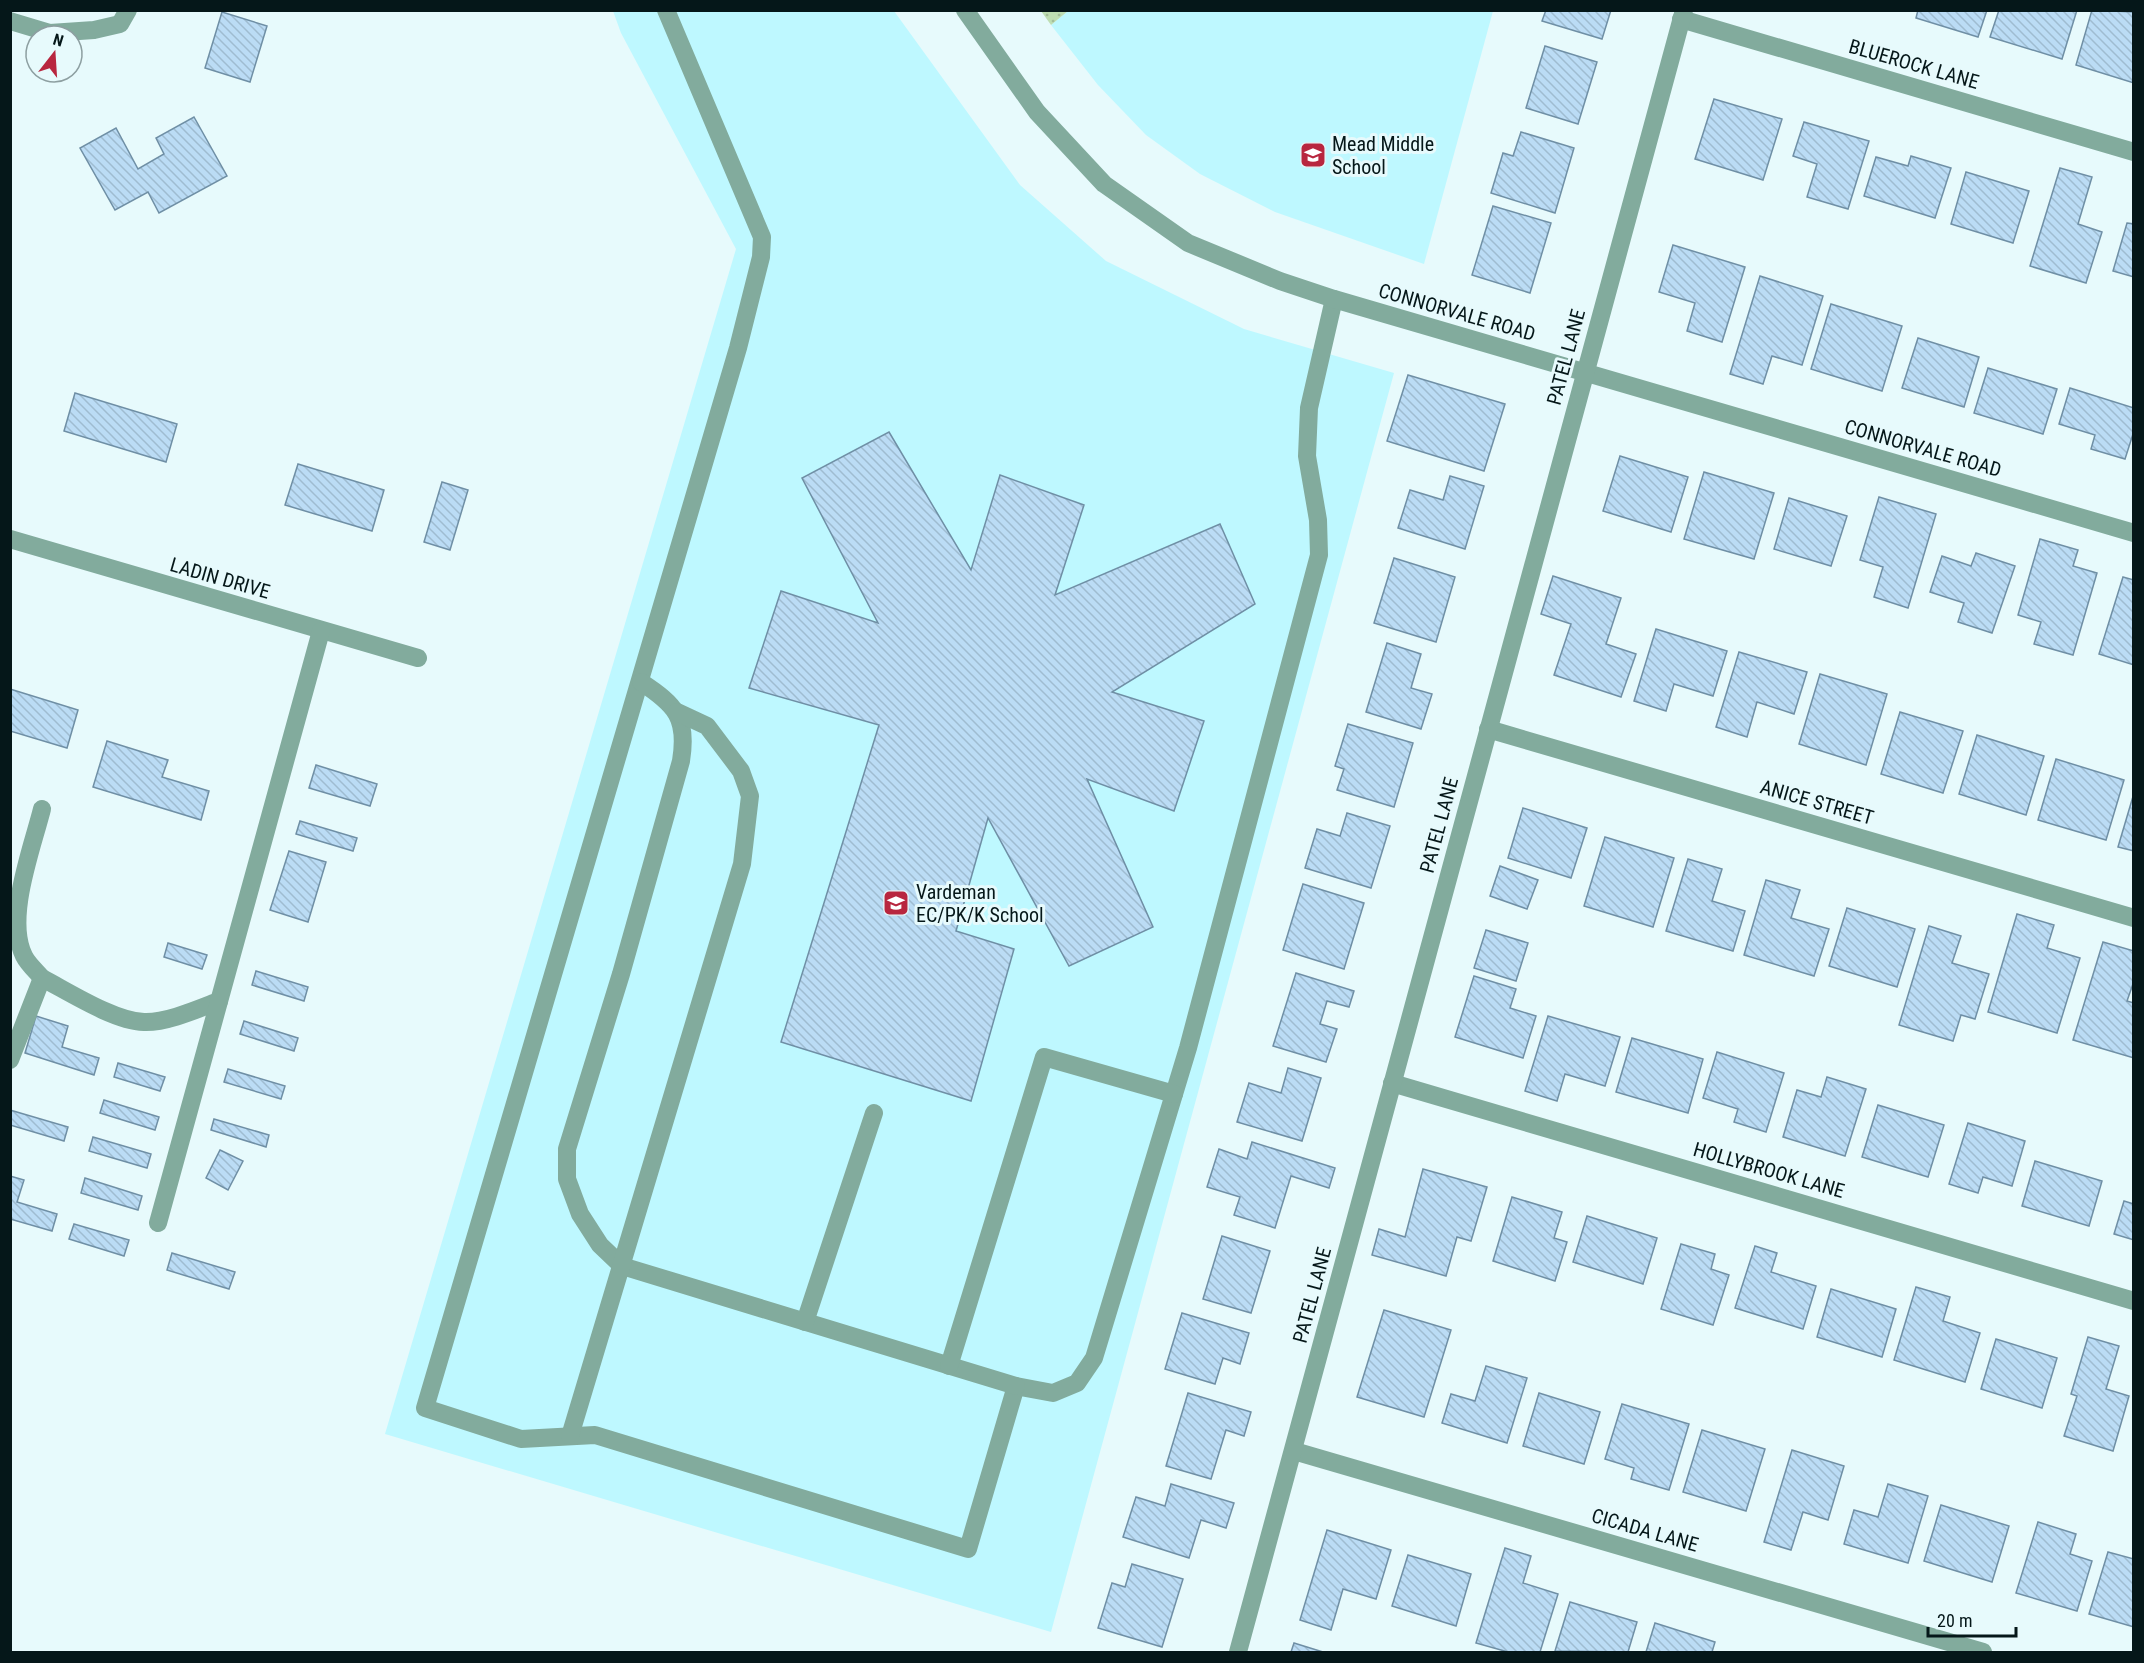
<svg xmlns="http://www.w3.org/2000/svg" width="2144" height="1663" viewBox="0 0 2144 1663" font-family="'Roboto Condensed',sans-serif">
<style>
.built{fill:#bef8ff}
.grass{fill:url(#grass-dots)}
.building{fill:url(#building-back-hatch);stroke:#6f8fa5;stroke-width:1.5}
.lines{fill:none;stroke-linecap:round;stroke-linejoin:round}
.minor{stroke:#82ab9d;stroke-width:18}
.labels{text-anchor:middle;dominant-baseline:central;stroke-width:6;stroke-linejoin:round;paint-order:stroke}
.street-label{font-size:20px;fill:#051719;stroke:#e7fafc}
.poi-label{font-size:20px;fill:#051719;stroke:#e7fafc;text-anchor:start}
</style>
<defs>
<pattern id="grass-dots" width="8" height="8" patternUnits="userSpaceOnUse" patternTransform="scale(1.5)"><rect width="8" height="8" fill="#bedeb3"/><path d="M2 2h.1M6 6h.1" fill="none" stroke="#a2be99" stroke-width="1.8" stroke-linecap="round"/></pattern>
<pattern id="building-back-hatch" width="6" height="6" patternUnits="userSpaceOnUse" patternTransform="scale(1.5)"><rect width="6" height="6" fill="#bbdcf5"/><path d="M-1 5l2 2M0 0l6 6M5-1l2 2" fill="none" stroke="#9fbcd1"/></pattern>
</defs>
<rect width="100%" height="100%" fill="#e7fafc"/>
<g class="built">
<path d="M613,11H894L1020,185L1106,261L1244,329L1394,373L1051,1632L385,1434L736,249L621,33Z"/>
<path d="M1068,11H1493L1424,264L1275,212L1200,174L1146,135L1098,85L1051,25Z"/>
</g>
<path class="grass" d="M1041,11H1068L1051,25Z"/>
<g class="building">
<path d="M1546,10H1611L1602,39L1542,21Z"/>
<path d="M1918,10H1987L1978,37L1916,18Z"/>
<path d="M1999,10H2077L2062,59L1990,37Z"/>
<path d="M2092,10L2134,12V83L2076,65Z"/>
<path d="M222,12L267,26L250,82L205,68Z"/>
<path d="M1545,46L1597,62L1578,124L1526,108Z"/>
<path d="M1714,99L1782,119L1763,180L1695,159Z"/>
<path d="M194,117L227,176L159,213L148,192L115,210L80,148L116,128L138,169L164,154L156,138Z"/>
<path d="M1804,122L1869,141L1848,209L1807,197L1817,164L1793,156Z"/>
<path d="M1521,132L1574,148L1555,213L1491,193L1503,153L1513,156Z"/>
<path d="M1911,156L1951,168L1935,218L1864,196L1876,157L1908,166Z"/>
<path d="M2060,168L2092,177L2078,224L2102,232L2086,283L2030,266Z"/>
<path d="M1966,172L2029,191L2013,243L1951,224Z"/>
<path d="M1493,206L1551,223L1530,293L1472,275Z"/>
<path d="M2127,223L2134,224V277L2113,271Z"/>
<path d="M1673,245L1745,267L1722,342L1687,331L1695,303L1659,292Z"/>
<path d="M1760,276L1823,296L1802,365L1772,356L1763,384L1730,374Z"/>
<path d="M1831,304L1902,326L1882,391L1811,369Z"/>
<path d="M1918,338L1979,357L1964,407L1902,388Z"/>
<path d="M1988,368L2057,389L2043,434L1974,413Z"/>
<path d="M1408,375L1505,404L1484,471L1387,441Z"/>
<path d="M2070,388L2134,408V431L2125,459L2091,449L2095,435L2059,424Z"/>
<path d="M75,393L177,424L166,462L64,431Z"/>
<path d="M889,432L971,570L1000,475L1084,505L1055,595L1220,524L1255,604L1112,692L1204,721L1174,811L1087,779L1153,927L1069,966L988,818L956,931L1014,949L971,1101L781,1042L879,725L749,688L781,591L878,623L802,478Z"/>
<path d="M1620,456L1688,477L1671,532L1603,511Z"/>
<path d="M298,464L384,490L372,531L285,505Z"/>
<path d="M1704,472L1774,493L1754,559L1684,539Z"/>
<path d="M1450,476L1484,486L1465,549L1398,528L1410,490L1443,500Z"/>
<path d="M442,482L468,490L450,550L424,542Z"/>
<path d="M1879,497L1936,514L1908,608L1874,597L1883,567L1860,560Z"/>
<path d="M1789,498L1847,516L1831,566L1774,549Z"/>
<path d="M2040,539L2078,550L2073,566L2097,573L2073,655L2034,644L2041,622L2018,615Z"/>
<path d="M1976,553L2015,566L1992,633L1958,622L1964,603L1930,592L1942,556L1971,566Z"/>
<path d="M1394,558L1455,577L1436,642L1374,623Z"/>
<path d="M1553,576L1621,598L1606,644L1636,654L1621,697L1554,675L1571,624L1541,614Z"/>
<path d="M2123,577L2134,580V665L2099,654Z"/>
<path d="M1656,629L1727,651L1713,696L1674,684L1666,711L1634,701Z"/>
<path d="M1387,643L1421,654L1411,688L1432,694L1421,729L1366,712Z"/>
<path d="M1739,652L1807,672L1794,714L1757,702L1747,737L1716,727Z"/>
<path d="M1820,674L1887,694L1866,765L1799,744Z"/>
<path d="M10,689L78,710L67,748L10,731Z"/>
<path d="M1900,712L1963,731L1943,793L1881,774Z"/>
<path d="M1348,724L1413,743L1394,807L1337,790L1344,769L1335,766Z"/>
<path d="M1977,735L2044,756L2026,815L1959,794Z"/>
<path d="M107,741L168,760L162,777L209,791L201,820L93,787Z"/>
<path d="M2056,759L2124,780L2106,840L2038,820Z"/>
<path d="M316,765L377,784L370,806L309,788Z"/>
<path d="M2134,793V851L2118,847Z"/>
<path d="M1523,808L1587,828L1571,878L1508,858Z"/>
<path d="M1347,813L1390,826L1371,888L1305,868L1317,829L1340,836Z"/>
<path d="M300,821L357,838L353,851L296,834Z"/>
<path d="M1605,837L1674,858L1653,927L1584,906Z"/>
<path d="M289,851L326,862L308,922L270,910Z"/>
<path d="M1688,859L1722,869L1712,901L1745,911L1733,951L1666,931Z"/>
<path d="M1500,866L1538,880L1527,909L1490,896Z"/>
<path d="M1766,880L1800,890L1791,918L1829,929L1814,976L1744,955Z"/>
<path d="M1303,884L1364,903L1344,969L1283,950Z"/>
<path d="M1847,908L1915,929L1897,987L1829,966Z"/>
<path d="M2017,914L2054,925L2047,948L2080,958L2057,1033L1988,1012Z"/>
<path d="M1929,926L1961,936L1952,963L1989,974L1975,1019L1961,1015L1953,1041L1899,1025Z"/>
<path d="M1486,930L1528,943L1516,981L1474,968Z"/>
<path d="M2103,942L2134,951V981L2127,1001L2134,1003V1058L2073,1040Z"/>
<path d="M168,943L207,955L202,969L164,957Z"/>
<path d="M256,971L308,987L304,1001L252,985Z"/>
<path d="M1296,973L1354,991L1349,1007L1327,1001L1320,1024L1337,1029L1326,1062L1273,1046Z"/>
<path d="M1474,976L1516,989L1510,1008L1536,1016L1523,1058L1455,1037Z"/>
<path d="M36,1016L68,1026L62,1047L99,1058L94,1075L25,1053Z"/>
<path d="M1548,1016L1620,1037L1605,1086L1565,1074L1557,1101L1525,1091Z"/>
<path d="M244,1021L298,1038L294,1051L240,1034Z"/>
<path d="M1632,1038L1703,1059L1688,1113L1616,1092Z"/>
<path d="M1717,1052L1784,1073L1766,1132L1734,1122L1738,1109L1703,1098Z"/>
<path d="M118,1063L165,1077L160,1091L114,1077Z"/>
<path d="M1288,1068L1321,1078L1302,1141L1237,1122L1249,1083L1281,1093Z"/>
<path d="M228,1069L285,1086L281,1099L224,1082Z"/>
<path d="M1827,1077L1866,1089L1845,1156L1783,1137L1797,1090L1821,1097Z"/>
<path d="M104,1100L159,1117L155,1130L100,1113Z"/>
<path d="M1878,1105L1944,1125L1928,1177L1862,1157Z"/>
<path d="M10,1110L68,1127L64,1141L10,1125Z"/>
<path d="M214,1119L269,1135L266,1147L211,1130Z"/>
<path d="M1968,1123L2025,1141L2012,1186L1983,1177L1978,1193L1949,1184Z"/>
<path d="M93,1137L151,1154L147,1168L89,1151Z"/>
<path d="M1252,1142L1335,1168L1329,1188L1291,1176L1275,1228L1234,1215L1240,1197L1207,1187L1219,1149L1247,1159Z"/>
<path d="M220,1150L243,1161L228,1190L206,1178Z"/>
<path d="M2035,1161L2102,1181L2089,1226L2022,1206Z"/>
<path d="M1423,1169L1487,1187L1471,1241L1457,1237L1446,1276L1372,1255L1379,1229L1405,1237Z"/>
<path d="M10,1176L24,1180L17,1202L57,1214L52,1231L10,1219Z"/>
<path d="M85,1178L142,1196L138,1210L81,1193Z"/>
<path d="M1512,1197L1562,1212L1554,1238L1567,1242L1555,1281L1493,1261Z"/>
<path d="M2124,1201L2134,1204V1240L2114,1234Z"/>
<path d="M1587,1216L1657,1238L1643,1284L1573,1262Z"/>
<path d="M74,1224L129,1240L124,1256L69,1239Z"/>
<path d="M1222,1236L1270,1251L1251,1313L1203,1299Z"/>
<path d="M1681,1244L1715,1254L1711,1269L1729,1275L1713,1325L1661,1309Z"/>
<path d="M1755,1246L1777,1253L1771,1272L1816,1286L1803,1329L1735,1308Z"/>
<path d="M172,1253L235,1272L229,1289L167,1270Z"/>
<path d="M1916,1287L1950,1297L1943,1321L1980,1333L1965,1382L1894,1360Z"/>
<path d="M1831,1289L1896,1309L1882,1357L1817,1337Z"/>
<path d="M1384,1310L1451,1330L1424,1417L1357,1397Z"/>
<path d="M1182,1313L1249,1333L1240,1364L1223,1358L1215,1384L1165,1369Z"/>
<path d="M2088,1337L2119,1346L2106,1389L2129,1396L2113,1451L2064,1436L2077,1396L2071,1394Z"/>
<path d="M1996,1339L2057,1358L2042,1408L1981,1389Z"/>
<path d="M1486,1366L1527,1378L1507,1443L1442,1423L1451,1394L1475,1401Z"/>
<path d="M1188,1393L1251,1412L1244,1436L1226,1430L1211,1479L1166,1466Z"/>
<path d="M1539,1393L1600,1412L1584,1464L1523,1446Z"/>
<path d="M1622,1404L1689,1424L1669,1490L1631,1479L1634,1468L1605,1459Z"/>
<path d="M1702,1430L1765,1449L1746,1511L1683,1492Z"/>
<path d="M1792,1450L1844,1466L1828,1520L1803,1512L1791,1550L1764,1542Z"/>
<path d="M1171,1484L1234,1503L1226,1528L1201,1520L1189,1558L1123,1537L1136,1497L1165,1506Z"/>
<path d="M1888,1484L1928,1496L1908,1563L1844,1544L1854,1510L1878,1517Z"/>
<path d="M1941,1505L2009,1526L1992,1582L1924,1561Z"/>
<path d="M2038,1522L2076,1534L2070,1554L2092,1561L2077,1611L2016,1593Z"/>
<path d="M1327,1530L1391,1550L1376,1599L1343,1589L1331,1630L1300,1620Z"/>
<path d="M1505,1548L1531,1556L1523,1583L1558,1594L1540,1652H1508L1476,1643Z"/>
<path d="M2108,1552L2134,1559V1627L2089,1614Z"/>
<path d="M1408,1555L1471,1574L1456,1626L1392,1606Z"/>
<path d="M1132,1564L1183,1579L1162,1647L1098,1628L1112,1583L1125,1587Z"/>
<path d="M1570,1602L1637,1622L1628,1652L1555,1651Z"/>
<path d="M1655,1623L1715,1642L1712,1652H1646Z"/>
<path d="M1294,1643L1323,1652H1291Z"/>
</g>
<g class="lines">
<g class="minor">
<path d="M666,10L762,237L761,257L738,348L425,1408L521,1439L595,1435L968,1549L1016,1386L1053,1393L1077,1383L1094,1358L1188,1048L1319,555L1318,520L1307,456L1309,408L1334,299"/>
<path d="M965,10L1037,112L1104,184L1188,243L1280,281L1334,299L2134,533"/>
<path d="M1681,19L2134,152"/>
<path d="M10,21L50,33L94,30L120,24L128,10"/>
<path d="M10,539L418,658"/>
<path d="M641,682C676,705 688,718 681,761L621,974L567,1149V1179L580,1214L600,1245L622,1266L1016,1386"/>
<path d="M1488,729L2134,918"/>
<path d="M42,809C32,849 5,918 24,956C28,964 36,971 42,978"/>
<path d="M10,1060L42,978C69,992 114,1021 144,1022C166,1023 198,1009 219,1001"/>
<path d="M1392,1083L2134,1301"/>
<path d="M158,1223L321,631"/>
<path d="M805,1322L874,1113"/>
<path d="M949,1366L1044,1057L1174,1094"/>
<path d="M570,1436L742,864L750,796L741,771L707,726L677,712"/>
<path d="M1294,1451L1983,1652"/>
<path d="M1238,1652L1684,10"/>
</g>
</g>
<defs>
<g id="school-square" transform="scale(1.35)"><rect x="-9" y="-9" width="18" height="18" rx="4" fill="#b8263f" stroke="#e7fafc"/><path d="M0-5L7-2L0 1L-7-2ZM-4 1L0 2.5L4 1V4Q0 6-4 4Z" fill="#fff"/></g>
</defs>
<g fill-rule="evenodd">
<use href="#school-square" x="1313" y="155"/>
<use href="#school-square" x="896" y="903"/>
</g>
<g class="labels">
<g class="street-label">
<text transform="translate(1914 64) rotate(16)">BLUEROCK LANE</text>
<text transform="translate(1457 312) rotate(16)">CONNORVALE ROAD</text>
<text transform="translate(1566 357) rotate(-75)">PATEL LANE</text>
<text transform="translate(1923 448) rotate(16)">CONNORVALE ROAD</text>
<text transform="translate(220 578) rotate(16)">LADIN DRIVE</text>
<text transform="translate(1817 802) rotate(16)">ANICE STREET</text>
<text transform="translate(1439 825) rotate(-75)">PATEL LANE</text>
<text transform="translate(1769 1170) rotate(16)">HOLLYBROOK LANE</text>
<text transform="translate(1312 1295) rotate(-75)">PATEL LANE</text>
<text transform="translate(1645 1530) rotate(16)">CICADA LANE</text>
</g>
<g class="poi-label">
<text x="1332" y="144">Mead Middle<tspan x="1332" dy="23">School</tspan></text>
<text x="916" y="892">Vardeman<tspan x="916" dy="23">EC/PK/K School</tspan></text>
</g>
</g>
<rect width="2144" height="1663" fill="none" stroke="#051719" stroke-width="24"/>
<g transform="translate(54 54) rotate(17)"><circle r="28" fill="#e7fafc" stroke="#8d9fa1" stroke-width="1.5"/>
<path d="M0-4.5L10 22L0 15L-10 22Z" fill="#b8263f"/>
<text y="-9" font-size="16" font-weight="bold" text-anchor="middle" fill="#051719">N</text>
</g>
<path d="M1928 1627v9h88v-9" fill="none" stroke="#051719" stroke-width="3"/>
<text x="1937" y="1627" font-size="18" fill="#051719" stroke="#e7fafc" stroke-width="4.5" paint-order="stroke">20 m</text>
</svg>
